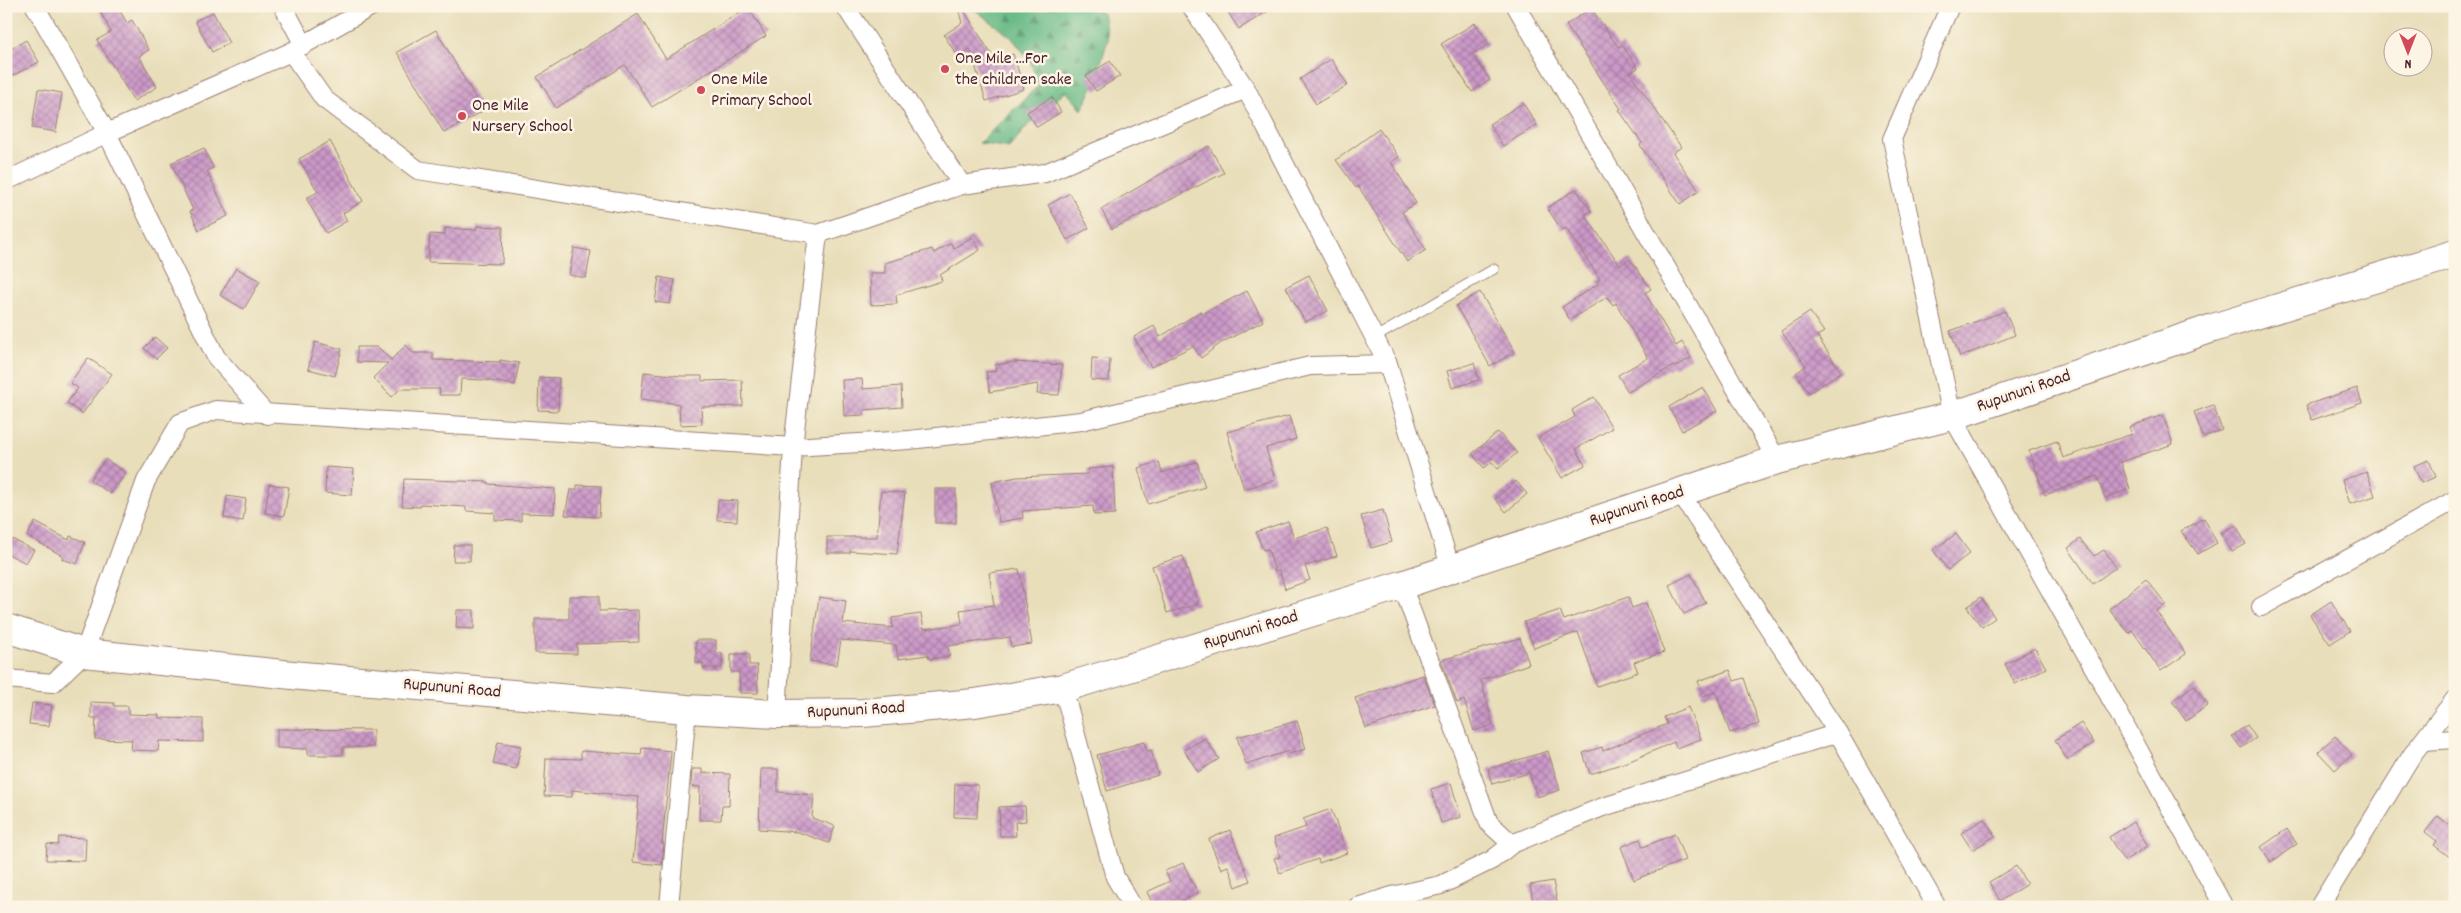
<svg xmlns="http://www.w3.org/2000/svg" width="2461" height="913" viewBox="0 0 2461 913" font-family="Dekko,sans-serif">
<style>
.forest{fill:url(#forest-firs);stroke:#5a6d59}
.building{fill:url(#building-cross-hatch)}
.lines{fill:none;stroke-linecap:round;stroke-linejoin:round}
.service-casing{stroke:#997e72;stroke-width:11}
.minor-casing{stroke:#997e72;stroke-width:20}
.primary-casing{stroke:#997e72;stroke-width:30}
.service{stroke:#fff;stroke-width:9}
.minor{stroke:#fff;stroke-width:18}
.primary{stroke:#fff;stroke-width:28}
.poi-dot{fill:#d1495b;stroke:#fcf5e5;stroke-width:2}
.labels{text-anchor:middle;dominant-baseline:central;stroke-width:5;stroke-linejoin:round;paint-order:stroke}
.poi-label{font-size:18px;fill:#4a1f2b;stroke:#fcf5e5;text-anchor:start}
.street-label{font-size:18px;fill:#4a1f2b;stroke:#fcf5e5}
</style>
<defs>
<pattern id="forest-firs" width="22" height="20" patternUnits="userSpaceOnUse" patternTransform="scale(1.25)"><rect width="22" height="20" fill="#6abb87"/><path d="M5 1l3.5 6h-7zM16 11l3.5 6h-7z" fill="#59976f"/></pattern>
<pattern id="building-cross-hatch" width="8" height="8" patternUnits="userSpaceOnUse" patternTransform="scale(1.25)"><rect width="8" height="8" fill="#cb99c8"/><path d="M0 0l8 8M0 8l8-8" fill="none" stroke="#a77ca3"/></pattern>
</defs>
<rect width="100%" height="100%" fill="#fcf5e5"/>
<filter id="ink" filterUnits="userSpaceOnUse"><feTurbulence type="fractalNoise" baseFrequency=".02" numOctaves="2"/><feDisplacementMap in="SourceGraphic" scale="10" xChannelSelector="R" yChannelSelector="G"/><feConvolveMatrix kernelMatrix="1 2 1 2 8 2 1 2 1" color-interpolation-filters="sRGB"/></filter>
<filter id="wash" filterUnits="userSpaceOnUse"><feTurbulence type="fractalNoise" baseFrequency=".0096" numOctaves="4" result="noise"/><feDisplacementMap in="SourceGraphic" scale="20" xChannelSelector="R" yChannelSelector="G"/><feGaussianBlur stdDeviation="1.12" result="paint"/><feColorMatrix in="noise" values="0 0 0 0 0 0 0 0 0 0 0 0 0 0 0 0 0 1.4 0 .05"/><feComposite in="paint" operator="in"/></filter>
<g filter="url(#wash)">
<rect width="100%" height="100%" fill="#e8deba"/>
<path class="forest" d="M970,6H1079L1103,13L1108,40L1093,87L1082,110L1066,91L1029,124L1009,148L979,143L1039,85L1029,59L1011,37Z"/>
<g id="blocks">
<g class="building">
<path d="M97,6H117L127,23L132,20L149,50L139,56L157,87L134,101L97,40L111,32Z"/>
<path d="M1224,6H1276L1239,29Z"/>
<path d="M748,7L766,36L652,107L625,65L556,108L537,77L638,14L666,59Z"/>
<path d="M1591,8L1618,47L1622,45L1638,68L1630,73L1681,147L1673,153L1699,191L1680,204L1640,145L1642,143L1619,110L1621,109L1566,25Z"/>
<path d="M963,9L995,60L1013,54L1024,89L986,101L970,49L958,57L944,35L962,23L959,11Z"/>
<path d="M213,12L229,43L212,52L195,21Z"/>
<path d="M1475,23L1489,44L1472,54L1490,80L1472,92L1441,44Z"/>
<path d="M436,30L483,111L444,133L397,52Z"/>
<path d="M26,40L39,62L6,79V52Z"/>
<path d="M1331,59L1348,85L1316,104L1300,79Z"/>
<path d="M1110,61L1120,76L1096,91L1086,76Z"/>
<path d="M38,89L62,93L56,132L32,128Z"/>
<path d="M1052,97L1061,112L1037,127L1027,112Z"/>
<path d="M1523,103L1537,125L1503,146L1489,124Z"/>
<path d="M1379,129L1399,157L1391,162L1416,203L1402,212L1426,250L1407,262L1358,186L1356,188L1336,160Z"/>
<path d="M330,141L363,201L343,213L347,221L326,233L306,198L318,192L299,159Z"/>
<path d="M1209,146L1224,173L1112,229L1101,209Z"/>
<path d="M204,148L213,168L207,171L228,216L199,230L190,211L193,210L171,163Z"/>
<path d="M1576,189L1591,211L1585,215L1620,265L1630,259L1651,289L1645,293L1676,346L1682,342L1691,358L1675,367L1673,366L1628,392L1618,375L1648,358L1616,303L1613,305L1607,297L1570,320L1562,307L1598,284L1597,281L1600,279L1566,228L1562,230L1547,208Z"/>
<path d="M1070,193L1089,228L1067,240L1048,205Z"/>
<path d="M477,226L503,227L502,264L428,262L430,234L445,235V228L476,230Z"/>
<path d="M972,237L980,250L940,275L942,281L896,295L897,304L871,305L870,273H885V263L932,249L934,253L951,243L954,248Z"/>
<path d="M574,248L591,251L586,278L569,275Z"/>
<path d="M236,268L260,281L244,309L220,295Z"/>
<path d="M1309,275L1328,311L1305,322L1286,287Z"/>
<path d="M659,277L675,280L670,304L655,302Z"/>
<path d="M1247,291L1263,321L1221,343L1201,358L1193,346L1151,367L1134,337L1154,326L1160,337L1201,311L1202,314Z"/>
<path d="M1480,292L1515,352L1490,366L1456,306Z"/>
<path d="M2005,311L2015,335L1960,357L1950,331Z"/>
<path d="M1810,312L1824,332L1817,336L1841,372L1809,393L1796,373L1806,366L1781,331Z"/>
<path d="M155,337L167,348L156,359L144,348Z"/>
<path d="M315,342L342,349L335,376L308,369Z"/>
<path d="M406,345L413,353H433V360L500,362V360L519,363L515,385L485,380L461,379L460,395H439L440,389H400L392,397L373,378L388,363L357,362V347H378L391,360Z"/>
<path d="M88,358L112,374L82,414L67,403L78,388L70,383Z"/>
<path d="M1092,358L1110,359L1109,381L1091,380Z"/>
<path d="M1014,362L1062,365L1059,395L1037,394L1038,384L990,392L986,372L996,371L995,365Z"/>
<path d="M1474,363L1479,380L1452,388L1447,371Z"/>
<path d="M644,372L681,376H702V381L742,380L743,406L701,407L702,424L680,425L679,404L641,399Z"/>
<path d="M539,377L559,378L558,411L538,410Z"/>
<path d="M862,379L863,389L901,386L902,407L864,410V415L844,416L842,380Z"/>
<path d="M1703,387L1717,411L1682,431L1669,407Z"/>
<path d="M2357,388L2362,403L2312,420L2306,405Z"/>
<path d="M1594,397L1612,428L1576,449L1585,465L1562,478L1538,438L1575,417L1572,410Z"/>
<path d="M2213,405L2222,430L2203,437L2194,412Z"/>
<path d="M2163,415L2173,444L2121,462L2130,489L2105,498L2097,476L2045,495L2029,451L2057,441L2063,458L2132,434L2129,427Z"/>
<path d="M1289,416L1296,439L1266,448L1275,480L1244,489L1227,432Z"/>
<path d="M1498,432L1517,453L1498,469L1492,462L1484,468L1472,454Z"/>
<path d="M105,459L126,473L111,494L90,480Z"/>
<path d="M2429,460L2436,477L2421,483L2414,466Z"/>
<path d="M1159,462L1162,473L1197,462L1205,487L1148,504L1138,468Z"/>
<path d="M326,467L354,469L352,495L325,493Z"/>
<path d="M1113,467L1115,514L1094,515L1093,506L1051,509L1022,511L1023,518L999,522L992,482L1017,477L1088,474V469Z"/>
<path d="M2367,472L2375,496L2350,504L2342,480Z"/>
<path d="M404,479L488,482V484L555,489L554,514L521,513V521L495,520V513L466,511V507L421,504L420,507L402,506Z"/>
<path d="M1516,481L1527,494L1506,512L1495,499Z"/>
<path d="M269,484L289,487L284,516L265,513Z"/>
<path d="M577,485L601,486L599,517L565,515L570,490H577Z"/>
<rect x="935" y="489" width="21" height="34"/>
<path d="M881,491L905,493L897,554L850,551V553H827V537H877Z"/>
<path d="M227,496L246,499L243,521L224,518Z"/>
<path d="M718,500L738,501L737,521L717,520Z"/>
<path d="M1383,510L1392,542L1371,548L1361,516Z"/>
<path d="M2204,518L2217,543L2198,554L2181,531Z"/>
<path d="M1288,521L1294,538L1327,528L1337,556L1305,566L1310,580L1285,589L1279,570L1275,571L1268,549L1263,550L1256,532Z"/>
<path d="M35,522L69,540L70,536L85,542L77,564L62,559L63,556L27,536Z"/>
<path d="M2236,525L2246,544L2232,552L2221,533Z"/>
<path d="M1956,534L1970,553L1948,570L1933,550Z"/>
<path d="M12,539L34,550L26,563L6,553Z"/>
<path d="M2080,539L2094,556L2104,550L2116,567L2093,584L2068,548Z"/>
<path d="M454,545H470V561H453Z"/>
<path d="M1183,556L1198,604L1167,613L1152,566Z"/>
<path d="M1019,569L1032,644L1011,647L1010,637L948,646L950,656L929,659L928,655L898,659L896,645L841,640L837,665L810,661L819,597L846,601L843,623L893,628L892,618L921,614L924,629L962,624L960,610L994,605L989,573Z"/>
<path d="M1691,574L1706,603L1684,614L1669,585Z"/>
<path d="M2146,579L2166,604L2156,611L2186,654L2161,671L2132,630L2129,633L2109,609Z"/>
<path d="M569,596H599V611L638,610L639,642L577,644V654L535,653V619H569Z"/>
<path d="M1628,597L1632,608L1646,603L1664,652L1634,662L1638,672L1597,686L1578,632L1534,648L1524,622L1560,610L1564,620Z"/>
<path d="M1981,597L1995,618L1982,627L1967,607Z"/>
<path d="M2331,601L2350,631L2330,644L2310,615Z"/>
<path d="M457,610H474V629L456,628Z"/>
<path d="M1520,638L1529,664L1481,680L1493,725L1474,731L1464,700L1457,703L1441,660Z"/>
<path d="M696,640H716V653H722V668H703V663H696Z"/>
<path d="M2035,648L2046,668L2015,684L2005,664Z"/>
<path d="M731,654H749V665H757L758,693H740L739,672H731Z"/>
<path d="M1730,670L1734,681L1744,678L1759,724L1730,733L1716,692L1703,696L1698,681Z"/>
<path d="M1423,675L1435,705L1366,728L1355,698Z"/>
<path d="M2194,685L2208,705L2186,721L2172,701Z"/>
<path d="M91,702L114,703V706H128V714L159,715V718L203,719V742L159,741L158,751L131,750L132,740L95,739L96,718H91Z"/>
<path d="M32,703L52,705L49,726L29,724Z"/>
<path d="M1688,707L1701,739L1676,748L1674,742L1630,761L1590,774L1583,753L1602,747L1603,751L1667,724L1664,717Z"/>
<path d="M1297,721L1306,749L1289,754L1288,751L1246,765L1237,737Z"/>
<path d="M2081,723L2094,743L2067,760L2055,740Z"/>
<path d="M2247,725L2256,738L2241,748L2232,736Z"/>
<path d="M277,729L373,730V747H343V755H308V749L277,748Z"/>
<path d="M2335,736L2352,755L2335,770L2318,752Z"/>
<path d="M1205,738L1219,759L1198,772L1184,750Z"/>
<path d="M498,742L521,746L516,769L493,764Z"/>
<path d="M1144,742L1147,751L1151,750L1158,775L1107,791L1097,755Z"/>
<path d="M642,748L671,751L662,844H664L662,865L633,862L639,797L572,790V797L544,796L546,758L581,759V751L641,755Z"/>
<path d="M1548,751L1560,790L1537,797L1529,773L1492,784L1488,769Z"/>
<path d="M692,769H702V773L730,774L729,806H722L721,820H699L700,787L691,786Z"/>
<path d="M761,769H778V792L814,795L812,818L835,826L829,843L798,832L759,829Z"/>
<path d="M1451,783L1461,817L1441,823L1431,789Z"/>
<path d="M955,784L978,785L977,818L954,817Z"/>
<path d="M1025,806L1026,821L1015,822L1016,836H1000L999,807Z"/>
<path d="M1331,809L1347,853L1319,863L1318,859L1280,873L1274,858L1280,857L1274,838L1306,827L1303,819Z"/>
<path d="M2438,816L2449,825L2455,818V861L2434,845L2437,841L2425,832Z"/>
<path d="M1984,819L1995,836L1972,850L1961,833Z"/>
<path d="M2133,822L2148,846L2124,861L2109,837Z"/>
<path d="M2287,829L2297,844L2271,862L2261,847Z"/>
<path d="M1230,830L1250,881L1236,887L1228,866L1221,869L1209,839Z"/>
<path d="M1675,834L1685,860L1634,880L1621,847L1640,839L1643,847Z"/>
<path d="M59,837L86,838L85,861L46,860L47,844L58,845Z"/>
<path d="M1183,863L1198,893L1171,907H1154L1147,892L1170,881L1165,871Z"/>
<path d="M2016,866L2027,884L2000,901L1989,882Z"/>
<path d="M1553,881L1558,907H1534L1530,885Z"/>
</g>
</g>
</g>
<g filter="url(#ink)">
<use href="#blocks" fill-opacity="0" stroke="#997e72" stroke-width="1"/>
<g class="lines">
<g class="service-casing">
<path id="service" d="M1374,338L1494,269"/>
</g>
<g class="minor-casing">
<g id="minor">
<path d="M35,6L107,133L216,357L267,415"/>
<path d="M283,6L304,45"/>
<path d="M845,6L962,185"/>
<path d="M1191,6L1246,89L1388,364L1451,569"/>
<path d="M1516,6L1777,460"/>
<path d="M1950,6L1892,139L1952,416L2099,677L2224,907"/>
<path d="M291,52L324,99L418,170L818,234L962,185L1045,173L1246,89"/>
<path d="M6,181L107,133L291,52L372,6"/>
<path d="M1680,493L1838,733L1937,907"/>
<path d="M1402,585L1489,823L1512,844L1600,808L1838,733"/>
<path d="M2261,607L2455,500"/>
<path d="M6,679L53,683L84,653L146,481L180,423L216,410L793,447L909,440L1081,421L1310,366L1388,364"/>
<path d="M1063,688L1115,877L1133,907"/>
<path d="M777,714L793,447L818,234"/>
<path d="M2424,741L2455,739"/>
<path d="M669,907L687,709"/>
<path d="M1357,907L1392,896L1441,885L1492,860L1512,844"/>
<path d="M2319,907L2412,755L2455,699"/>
</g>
</g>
<g class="primary-casing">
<path id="primary" d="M6,628L84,653L302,676L687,709L777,714L863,713L975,703L1063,688L1402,585L1777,460L1952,416L2213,328L2455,254"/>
</g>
<use href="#service" class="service"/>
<use href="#minor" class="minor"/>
<use href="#primary" class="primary"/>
</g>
</g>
<g class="poi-dot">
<circle cx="945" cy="69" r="5"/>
<circle cx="701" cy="90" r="5"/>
<circle cx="462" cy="116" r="5"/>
</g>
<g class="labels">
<g class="poi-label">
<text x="955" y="59">One Mile ...For<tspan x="955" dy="21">the children sake</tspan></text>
<text x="711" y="80">One Mile<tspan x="711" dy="21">Primary School</tspan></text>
<text x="472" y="106">One Mile<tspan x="472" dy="21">Nursery School</tspan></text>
</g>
<g class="street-label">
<text transform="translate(2024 392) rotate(-19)">Rupununi Road</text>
<text transform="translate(1637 507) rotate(-18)">Rupununi Road</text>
<text transform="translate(1251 631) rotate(-17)">Rupununi Road</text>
<text transform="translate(452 689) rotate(5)">Rupununi Road</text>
<text transform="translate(856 711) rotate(-3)">Rupununi Road</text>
</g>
</g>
<rect width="2461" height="913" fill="none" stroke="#fcf5e5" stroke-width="25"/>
<g transform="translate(2408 52) rotate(180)"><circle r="24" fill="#fcf5e5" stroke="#b59f9b"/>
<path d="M0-4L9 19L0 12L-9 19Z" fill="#d1495b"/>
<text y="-8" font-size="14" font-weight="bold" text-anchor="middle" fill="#4a1f2b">N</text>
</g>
</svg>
